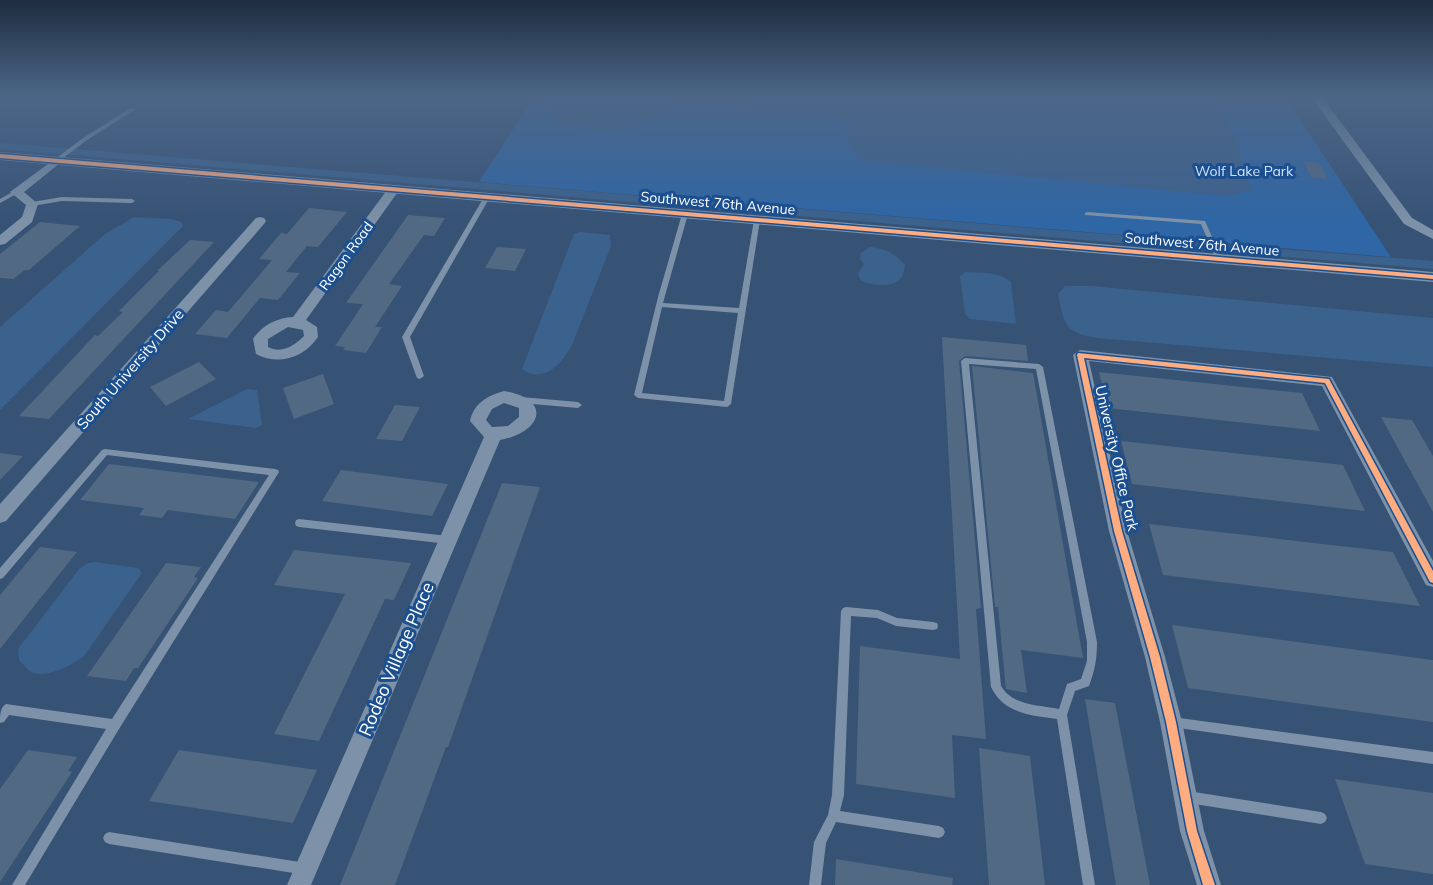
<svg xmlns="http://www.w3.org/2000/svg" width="1433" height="885" viewBox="0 0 1433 885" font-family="Mulish,sans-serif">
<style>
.green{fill:#2f66a5}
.water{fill:#3b618d}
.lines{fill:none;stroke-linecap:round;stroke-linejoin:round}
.canal{fill:#3b618d;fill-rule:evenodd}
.building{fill:#526984}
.service{fill:#7d92a8;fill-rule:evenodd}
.minor{fill:#7d92a8;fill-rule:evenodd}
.tertiary{fill:#7d92a8;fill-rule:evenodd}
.cycleway-casing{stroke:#1b4f8f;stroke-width:3}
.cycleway{fill:#ffac80;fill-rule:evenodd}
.labels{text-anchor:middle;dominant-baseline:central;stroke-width:6;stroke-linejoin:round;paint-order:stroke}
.far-park-label{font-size:14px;fill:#cfe3fa;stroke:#1b4f8f}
.far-street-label{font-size:14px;fill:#fff;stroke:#1b4f8f}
.street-label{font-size:15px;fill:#fff;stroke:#1b4f8f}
.near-street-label{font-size:18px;fill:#fff;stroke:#1b4f8f}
</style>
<rect width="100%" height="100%" fill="#365274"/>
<path class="green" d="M534,97H1285L1391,257L479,182Z"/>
<g class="water">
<path d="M554,97H1214L1235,139L1252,191L1226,196L863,161L850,149L845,120C832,113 816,109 803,115L741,109L729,99L689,101L634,129L612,132L586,129L553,120L548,107Z"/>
<path d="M134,217L171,219L181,222L183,226L0,410V327L105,234Z"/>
<path d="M580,232L610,235L611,246L572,345C562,363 544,385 522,369L574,234Z"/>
<path d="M870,247C887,249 894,253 905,265C904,290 879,287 861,281L858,274L864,264L860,259L861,253Z"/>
<path d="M965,272C981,273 998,271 1011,282L1016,324L970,319L965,314L960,276Z"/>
<path d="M1065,286H1092L1433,318V367L1097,338C1063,332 1065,326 1058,294Z"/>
<path d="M247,389L257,390L262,425L256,428L188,419Z"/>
<path d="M95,562L138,568L142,573L84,656C73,665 47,678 33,673C28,671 23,664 19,660L18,649L79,569L88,563Z"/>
</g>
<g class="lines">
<g class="canal">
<path d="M0,143L1202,242L1208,246L1202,250L0,149Z"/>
<path d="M1229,245L1433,261V269L1224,252L1223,249L1224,246Z"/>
</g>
</g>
<g class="building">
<path d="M1303,161L1319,163L1328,179L1312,178Z"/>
<path d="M309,208L347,212L318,247L307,246L286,272L300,273L278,300L260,298L227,338L195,334L216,310L228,312L272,260L259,259L281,233L287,234Z"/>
<path d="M408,215L445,218L434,236L424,235L389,284L402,286L375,327H382L366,353L343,350L345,347L335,346L363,304L346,303Z"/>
<path d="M40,222L80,226L29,270H25L13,279L0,278V254Z"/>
<path d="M190,240L214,242L49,419L19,416L95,335L98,336L123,312L119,311L159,271H157Z"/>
<path d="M497,247L526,249L515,271L485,268Z"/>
<path d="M942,337L1026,345L1028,361L965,356L959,361L981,608L976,609L986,739L952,735L955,798L856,784L860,646L960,659Z"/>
<path d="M199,362L216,379L166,406L150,387Z"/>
<path d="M972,366L1033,373L1083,658L1021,650L1027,693L1006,689L998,607H995Z"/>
<path d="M1099,372L1302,393L1320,431L1107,408Z"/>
<path d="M323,374L334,404L294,419L283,388Z"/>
<path d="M395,405L420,407L402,441L376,439Z"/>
<path d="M1381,417L1412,420L1433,456V512Z"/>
<path d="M1121,441L1343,465L1365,511L1132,484Z"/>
<path d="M0,453L23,456L0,480Z"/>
<path d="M109,464L259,482L235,519L168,510L162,518L139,515L144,508L80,500Z"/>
<path d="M341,470L448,484L432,516L322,501Z"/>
<path d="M502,483L540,487L448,747H446L395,885H340Z"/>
<path d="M1149,524L1393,552L1420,606L1163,575Z"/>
<path d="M40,547L77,552L0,649V595Z"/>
<path d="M294,550L411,563L394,600L385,599L319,741L274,734L345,594L274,585Z"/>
<path d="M166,563L201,567L194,577L198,578L138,668H134L126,681L87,676Z"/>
<path d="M1172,625L1433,660V722L1188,688Z"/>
<path d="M1085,699L1115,703L1150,885H1116Z"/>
<path d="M979,748L1030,756L1045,885H989Z"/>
<path d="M28,750L77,757L68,771L72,772L0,882V789Z"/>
<path d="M179,750L317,770L293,823L149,801Z"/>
<path d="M1335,779L1433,793V874L1365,864Z"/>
<path d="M836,859L953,878L952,885H835Z"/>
</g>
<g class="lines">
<g class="service">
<path d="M131,108L136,109L87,140L58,162H54V160L83,138Z"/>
<path d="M16,190L18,191V193L0,203V199Z"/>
<path d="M487,195L490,197L410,337L424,376L420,379L417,378L402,337L484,197Z"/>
<path d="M62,197L132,199L135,201L132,203L62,201L32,206L29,204L32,202Z"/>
<path d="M685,212L688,214L663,303L739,308L754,220L757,218L760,220L731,404L727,407L638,398L634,395L658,297L682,214ZM662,307L738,313L724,401L642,393Z"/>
<path d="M1087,212L1205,221L1222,259L1219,261L1216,259L1201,224L1085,215V213Z"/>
<path d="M965,358L1039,364L1043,367L1097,642C1097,659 1095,670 1089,686L1075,691L1067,715L1095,885H1083L1057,719C1031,715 1004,714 991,687L961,361ZM969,364L1036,369L1087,642V661L1081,679L1067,684L1059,709C1038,705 1013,706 1001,686Z"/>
<path d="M521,397L578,402L582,405L578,408L521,403L517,400Z"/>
<path d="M105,449L275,469L278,470L279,472L119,729L25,885H12L106,729L9,715L4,722L0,723C0,716 0,707 6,704L112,719L269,475L107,455L3,578L0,579V568L102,450Z"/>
<path d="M299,519L448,536L451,537L453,540L451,543L448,544L299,527L296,526L295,523L296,520Z"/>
<path d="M846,607L878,610L897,618L933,622L937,623L938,626L937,629L933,630L896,626L877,618L851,616L844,795L840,811L939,826L943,828L945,832L943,836L939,838L836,822L826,843L821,885H809L814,842L828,815L832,795L841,611L843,608Z"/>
<path d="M1172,717L1433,752V764L1172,727L1168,726L1167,722L1168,718Z"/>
<path d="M1188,791L1321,812L1325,814L1327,818L1325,822L1321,824L1188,803L1184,801L1182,797L1184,793Z"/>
<path d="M109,832L306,863L310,865L312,869L310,873L306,875L109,844L105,842L103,838L105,834Z"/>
</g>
<g class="minor">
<path d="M1311,97H1322L1412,218L1433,230V239L1404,224Z"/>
<path d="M56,158L62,161L60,163L24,192L38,204L32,222L5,244L0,245V235L22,217L26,205L10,192Z"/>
<path d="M394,185L400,189L306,320L317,327L318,337C304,358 278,366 256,354L253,339C262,325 277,318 293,317L390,186ZM288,327L303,330L304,336C294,346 282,354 268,347V339Z"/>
<path d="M260,217L264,218L266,221L264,224L6,521L0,523V504L256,218Z"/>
<path d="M1080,350L1332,377L1433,561V587L1426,585L1322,386L1089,361L1127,531L1165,657L1182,722L1204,831L1221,885H1197L1180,831L1160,722L1145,657L1109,531L1073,355Z"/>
<path d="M504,391C554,399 541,433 500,440L311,885H287L484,437L470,421C474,403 487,396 504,391ZM504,403L519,408V417L508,426L492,427L486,420L492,409Z"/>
</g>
<path class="tertiary" d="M0,152L1433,272V282L0,160Z"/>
<g class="cycleway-casing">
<g id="cycleway">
<path d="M0,154L1433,275V279L0,158Z"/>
<path d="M1078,353L1329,379L1433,571V583L1430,582L1325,383L1084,358L1122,531L1160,657L1176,722L1197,831L1215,885H1203L1187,831L1166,722L1150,657L1114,531L1077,355Z"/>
</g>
</g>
<use href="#cycleway" class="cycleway"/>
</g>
<linearGradient id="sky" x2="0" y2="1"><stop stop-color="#1e2d40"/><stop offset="0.44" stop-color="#4c6688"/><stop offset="1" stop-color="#4c6688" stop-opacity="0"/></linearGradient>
<rect width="1433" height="221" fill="url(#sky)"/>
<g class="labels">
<g class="far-park-label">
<text x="1244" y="171">Wolf Lake Park</text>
</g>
<g class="far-street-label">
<text transform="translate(718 203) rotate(5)">Southwest 76th Avenue</text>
<text transform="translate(1202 244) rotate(5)">Southwest 76th Avenue</text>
<text transform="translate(346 256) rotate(-54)">Ragon Road</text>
</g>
<g class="street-label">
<text transform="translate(130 369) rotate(-49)">South University Drive</text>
<text transform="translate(1117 458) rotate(77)">University Office Park</text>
</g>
<g class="near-street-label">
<text transform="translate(396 659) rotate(-67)">Rodeo Village Place</text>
</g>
</g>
</svg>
